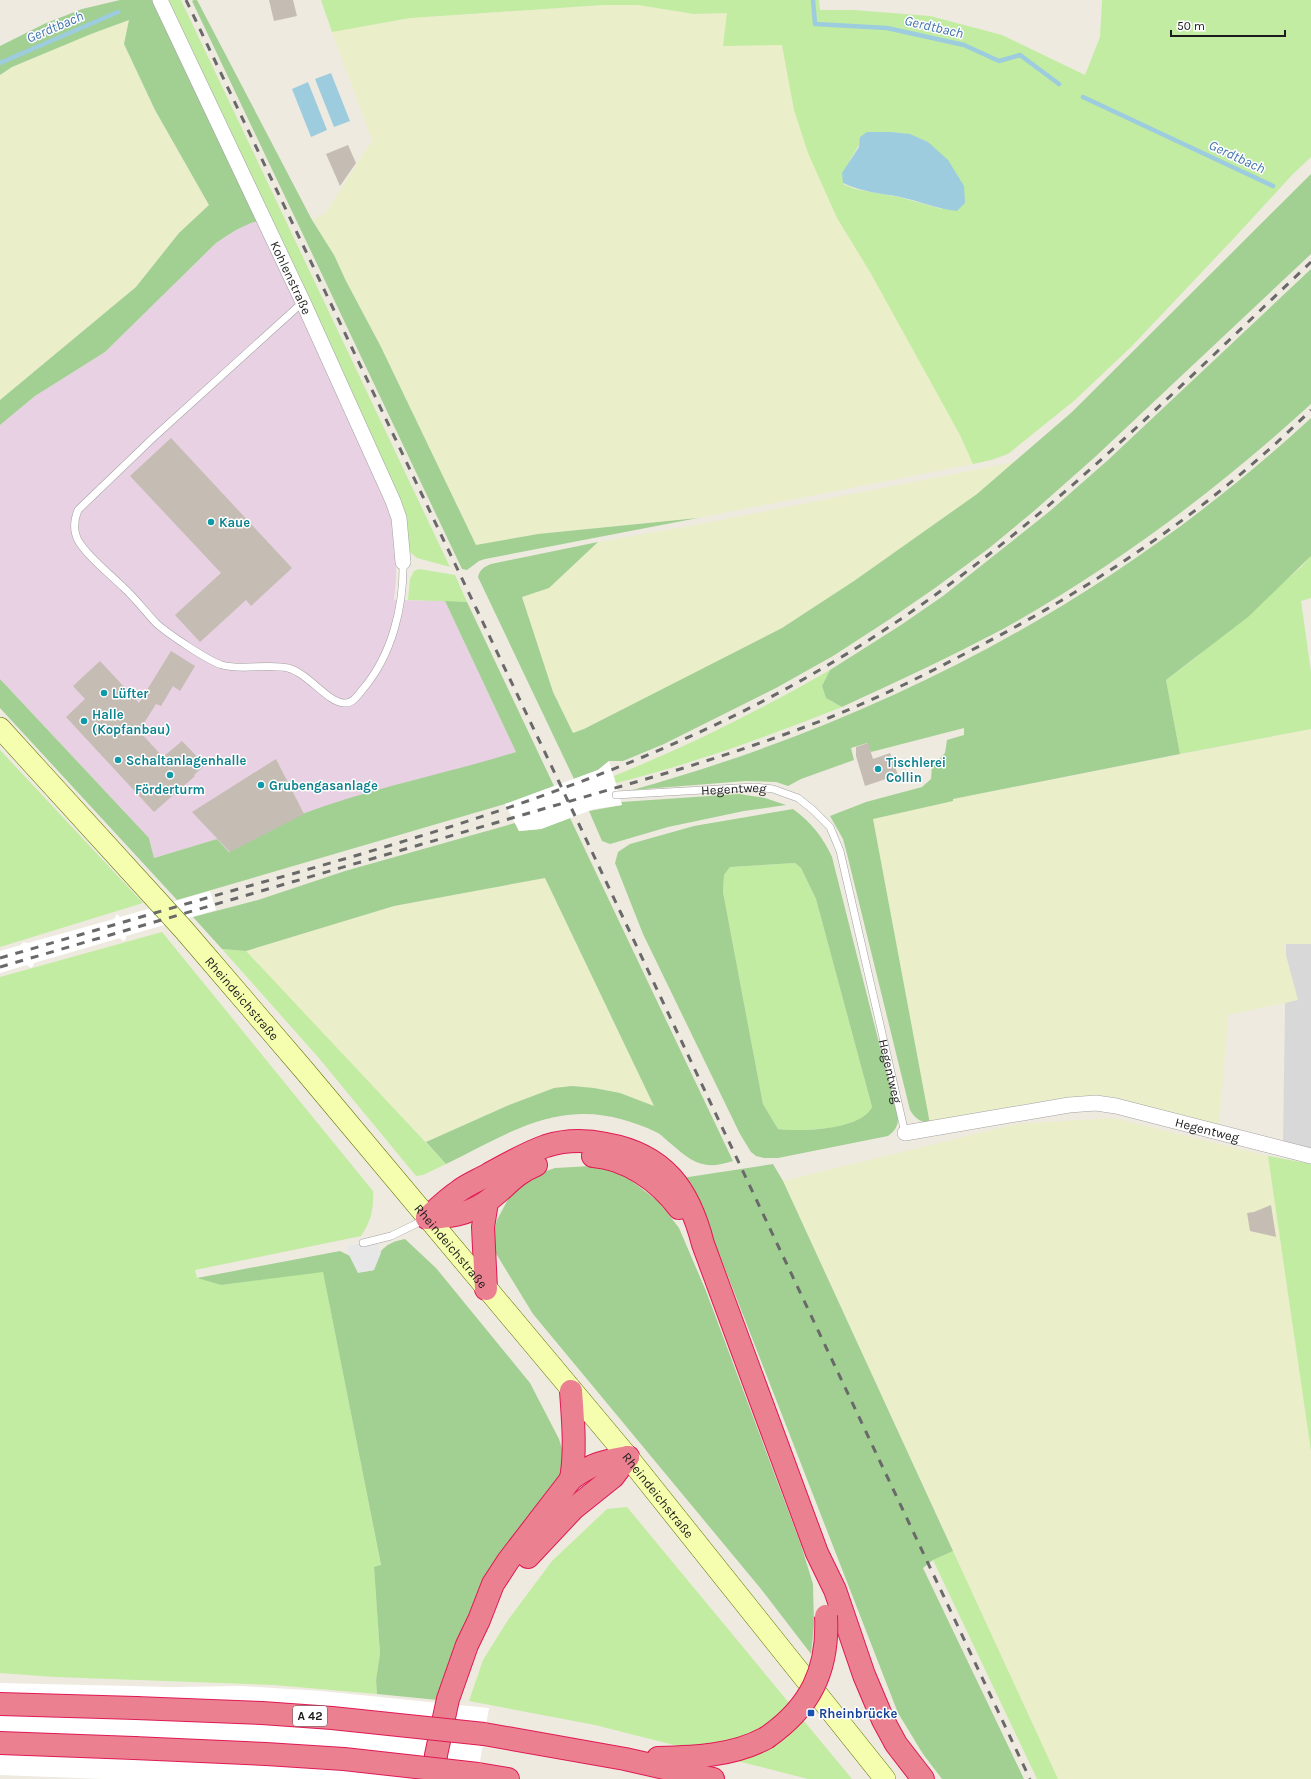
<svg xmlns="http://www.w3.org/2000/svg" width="1311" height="1779" viewBox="0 0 1311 1779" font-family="Karla,sans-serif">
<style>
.residential{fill:#d9d8d8}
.industrial{fill:#e7d1e2}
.farmland{fill:#eaeec9}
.grass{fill:#c2eca1;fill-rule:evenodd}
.forest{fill:#a1d092;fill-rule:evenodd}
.parking{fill:#e7e7e7}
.water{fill:#9dccde}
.pier{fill:#fff}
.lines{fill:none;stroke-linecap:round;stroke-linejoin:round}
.stream{stroke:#9dccde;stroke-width:4.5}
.building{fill:#c5bcb3}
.lane-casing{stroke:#a2a2a2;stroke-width:8}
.street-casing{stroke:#a2a2a2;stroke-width:16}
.secondary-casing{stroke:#627400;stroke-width:22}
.highway-casing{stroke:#df1953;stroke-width:24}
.lane{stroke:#fff;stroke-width:7}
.street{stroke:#fff;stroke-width:15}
.secondary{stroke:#f5fdae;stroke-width:21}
.highway{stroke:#eb8190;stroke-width:22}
.rail{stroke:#696969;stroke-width:3;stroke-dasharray:8 8;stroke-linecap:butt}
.highway-bridge-casing{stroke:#df1953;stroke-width:24;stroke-linecap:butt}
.highway-bridge{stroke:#eb8190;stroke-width:22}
.culture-dot{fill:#0f9aa8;stroke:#fff;stroke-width:1.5}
.transit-dot{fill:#1a4fb4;stroke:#fff;stroke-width:1.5}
.labels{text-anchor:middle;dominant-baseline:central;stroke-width:3;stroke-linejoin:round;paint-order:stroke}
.shield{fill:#fff;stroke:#5f5f5f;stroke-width:1}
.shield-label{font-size:12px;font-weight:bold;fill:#1b1b1b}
.street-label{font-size:13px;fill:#1b1b1b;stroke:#fff}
.culture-label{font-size:13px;font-weight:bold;fill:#0d838f;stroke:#fff;text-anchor:start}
.transit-label{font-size:13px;font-weight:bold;fill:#164399;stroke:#fff;text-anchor:start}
.water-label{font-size:14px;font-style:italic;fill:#4374af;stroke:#fff}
</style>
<rect width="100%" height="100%" fill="#eeeae0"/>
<path class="residential" d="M1286,943H1311V1149L1283,1142Z"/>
<path class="industrial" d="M258,221L390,509L396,551V579L394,600L445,601L516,752L489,761L370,792L304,814L229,852L217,839L154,858L149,838L0,679V425L35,396L105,352L216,243L233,232L248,224Z"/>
<g class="farmland">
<path d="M603,5H638L694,14L728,13L723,45L782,44L794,110L837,218L870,272L960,435L973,464L698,518L538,534L476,545L381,347L346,281L334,255L312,220L326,213L372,140L332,32L410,18Z"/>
<path d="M129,20L124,44L155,110L209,205L179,233L136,287L0,400V75L12,67L91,34Z"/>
<path d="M1015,462L977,494L854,581L782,628L584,729L573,733L553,692L522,597L549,588L598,542L700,524Z"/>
<path d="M1311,729V944H1283L1298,1000L1228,1015L1219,1127L1140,1105L930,1124L872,819L953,801V799Z"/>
<path d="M545,878L654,1106L620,1093L594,1088L572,1086L554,1088L509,1105L426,1142L296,1007L246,951L394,906Z"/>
<path d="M1113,1118L1268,1156L1311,1451V1779H1058L783,1181L1016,1124Z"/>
</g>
<g class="grass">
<path d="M167,0H181L450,567L417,558L410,552Z"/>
<path d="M321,0H819L820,10H854L930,16L1002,35L1085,75L1100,37L1102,0H1311V157L1292,175L1236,236L1132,346L1075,400L1008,454L991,460L973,464L960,435L870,272L837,218L808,153L794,110L782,45L723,46L727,13L694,14L638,5H603L410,18L332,32ZM867,132C893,132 904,131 928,142L942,209L899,197L855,189L843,184L850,160Z"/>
<path d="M1311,556V598L1301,601L1311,672V729L1180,754L1166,680L1194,659L1301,567Z"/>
<path d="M419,569L455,575L467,602L408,600L410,579L414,571Z"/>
<path d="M830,670L822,686L826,698L842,707C768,736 693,764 616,783L614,776C688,746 760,710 830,670Z"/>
<path d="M0,750L143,903L0,947Z"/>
<path d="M795,863L801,868L816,899L872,1107C861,1130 801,1132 778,1129L763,1104L723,892L724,875L730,867Z"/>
<path d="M162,932L373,1191C374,1209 371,1221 361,1236L195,1270L197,1278L221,1285L323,1271L381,1566L374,1567L380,1655L376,1680L377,1694L274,1685L55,1677L0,1673V977Z"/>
<path d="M222,949L246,951L446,1164L423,1175L416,1176L318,1057Z"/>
<path d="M1268,1156L1311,1164V1451Z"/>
<path d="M627,1507L852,1779H808L595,1725L469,1701L483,1660L508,1620L552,1561L607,1509Z"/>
<path d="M953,1551L1058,1779H1037L933,1560Z"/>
</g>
<g class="forest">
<path d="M120,0H152L258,221C242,225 230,234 216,243L105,352L35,396L0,425V400L136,287L179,233L209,205L155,110L124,44L129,20L91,34L12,67L0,75V46L44,24L82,9Z"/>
<path d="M194,0H197L312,220L334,255L346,281L381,347L476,545L538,534L698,518L485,559L479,561L467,570L462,569L192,1Z"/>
<path d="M1311,174V254L1095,457L1034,511L988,549L935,588L890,619L833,656L776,688L664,744L623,761H609L598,770L574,779L478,577C480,569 484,567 491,564L598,542L549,588L522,597L553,692L573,733L584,729L782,628L854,581L977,494L1072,412Z"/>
<path d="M1311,269V404C1217,490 1114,567 1003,629C950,657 896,682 842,707L826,698L822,686L830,670L901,625L943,596L1050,511L1108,460Z"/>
<path d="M1311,418V556L1248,617L1166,680L1180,754L953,799V801L873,819L930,1124C920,1121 915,1119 910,1110L847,854L843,839L830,816L866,802L922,787L931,779L932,766L945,753L947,740L964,735V728L871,752L867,743L851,748L854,760L801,779L788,786L776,782L746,781L632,790C887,719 1116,598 1311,418Z"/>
<path d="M445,601L467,602L554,786L505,804L177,900L0,708V679L149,838L154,858L217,839L229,852C254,840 280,823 305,813C374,787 446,774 516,752Z"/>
<path d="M739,794L765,798L786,805L744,811L668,827L610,844L602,841L589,811L622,805L621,802Z"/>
<path d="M793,809C811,822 823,837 832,857L898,1118C898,1126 895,1131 888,1136L778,1158H764L756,1156L751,1152L740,1134L643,934L615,863L618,852L630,844L694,826ZM795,863L801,868L816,899L872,1107C861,1130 801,1132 778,1129L763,1104L723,892L724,875L730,867Z"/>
<path d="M570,818L733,1161C703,1171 692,1162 670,1143C666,1140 661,1134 656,1132C635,1122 609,1114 585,1114C535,1113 490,1143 446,1164L426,1142L509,1105L554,1088L572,1086L594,1088L620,1093L654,1106L545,878L394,906L246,951L222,949L193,917L258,900L345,871L515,823L519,831L541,829Z"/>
<path d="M773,1164L783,1181L953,1551L933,1560L923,1568L1024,1779H942L923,1754L898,1713L696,1194L682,1178Z"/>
<path d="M592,1166L624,1175L659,1202L679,1228L706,1291L801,1545L813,1584L814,1626L811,1654L761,1589L533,1314L495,1252L493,1235L497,1220L514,1188L529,1177L555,1168Z"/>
<path d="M405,1239L436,1268L530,1383L559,1439L567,1465L438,1700L377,1694L376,1680L380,1654L374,1567L381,1565L323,1272L221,1285L197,1278L340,1251L354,1258L363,1272L374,1270C376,1251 387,1242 405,1239Z"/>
</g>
<path class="parking" d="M376,1240L381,1253L374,1270L358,1273L348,1253L347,1246Z"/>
<g class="water">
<path d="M331,73L350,121L334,127L315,79Z"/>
<path d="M308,82L327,130L311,137L292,89Z"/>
<path d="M867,132H891L910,134L928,142L948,160L964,186L965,203L957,211C937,209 919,201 900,197C880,193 862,192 843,183L842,173L859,147L860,137Z"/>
</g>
<g class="pier">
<path d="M609,761L622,805L594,809L541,829L519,831L505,804L598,770Z"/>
<path d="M210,891L216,910L126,936V939L123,941L120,938L34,963L33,966L31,968L27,965L0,973V951L21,945L23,942L28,943L114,919L117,914L120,917Z"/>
<path d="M0,1683L171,1687L241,1686L321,1691L489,1708L477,1779H103L0,1775Z"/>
</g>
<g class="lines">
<g class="stream">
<path d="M813,0L815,24L887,28L964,45L999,61L1020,55L1059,84"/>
<path d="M0,63L118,12"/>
<path d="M1083,97L1273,186"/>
</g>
</g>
<g class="building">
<path d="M269,0H293L297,16L274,21Z"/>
<path d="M348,145L356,163L340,186L326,154Z"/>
<path d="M171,438L292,568L251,606L246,600L200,642L175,615L221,573L130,476Z"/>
<path d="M171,651L195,666L180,691L173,686L161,706L156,704L139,731L163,757L182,741L205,765L194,775L195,776L154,812L66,717L85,699L73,686L100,661L139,703Z"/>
<path d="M868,743L873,759L890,753L898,775L865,786L856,756V747Z"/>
<path d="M276,759L304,814L230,852L192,812Z"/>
<path d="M1271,1205L1276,1237L1250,1231L1247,1213L1254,1212Z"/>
</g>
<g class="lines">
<g class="lane-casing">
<g id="lane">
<path d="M303,302L154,437L78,510C74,520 73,532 79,542C90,559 109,573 123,587C135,598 145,611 156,623C167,633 208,661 222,665C244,671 267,663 288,668C308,673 327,702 344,703C353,704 358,695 363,689C392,655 404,606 403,562"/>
<path id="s1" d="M616,795L754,787L773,789L798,798L813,810L830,827L840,851L905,1133"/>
<path d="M363,1243L391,1236L426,1219"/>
</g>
</g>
<g class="street-casing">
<g id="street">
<path id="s2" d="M160,0L303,302L393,501L399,518L403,562"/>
<path id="s3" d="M905,1133L1069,1105L1096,1103L1116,1106L1311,1156"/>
</g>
</g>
<g class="secondary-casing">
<g id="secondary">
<path id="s4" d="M0,728L184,930L304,1070L628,1457L885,1779"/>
</g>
</g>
<g class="highway-casing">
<g id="highway">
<path d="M593,1156C626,1158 659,1181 679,1208"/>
<path d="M427,1218C437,1209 448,1198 459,1191C468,1184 479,1180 489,1174C507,1164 526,1153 546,1146C565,1140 587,1140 606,1144C664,1154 689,1189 703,1244L817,1553L835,1590L864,1675L883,1720L896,1744L923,1779"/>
<path d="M427,1218C448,1217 467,1215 486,1202C504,1190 513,1174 536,1165"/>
<path d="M486,1289L483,1227L487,1202"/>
<path d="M571,1391C573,1420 576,1450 571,1479"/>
<path d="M528,1557L573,1509L613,1477L628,1457"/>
<path d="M0,1704L136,1708"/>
<path d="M484,1734L625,1759L713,1779"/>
<path d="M0,1743L134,1748"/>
<path d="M658,1758C695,1757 733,1756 766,1738"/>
<path d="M478,1774L508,1779"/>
<path d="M435,1779L436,1755L448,1699L467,1645L479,1620L493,1584L508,1561L571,1479C591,1464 604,1461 628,1457"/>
</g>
</g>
<use href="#lane" class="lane"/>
<use href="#street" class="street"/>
<use href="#secondary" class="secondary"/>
<use href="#highway" class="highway"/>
<g class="rail">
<path d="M186,0L559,782L1030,1779"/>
<path d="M0,958C97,930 194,901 292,874C478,821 661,764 828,665C1011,558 1159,406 1311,262"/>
<path d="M0,967L677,770C729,754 780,737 831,717C878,698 923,676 968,652C1093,588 1211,509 1311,410"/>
</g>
<g class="highway-bridge-casing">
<g id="highway-bridge">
<path d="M136,1708L262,1713L332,1718L484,1734"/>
<path d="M766,1738C810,1708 829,1670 826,1616"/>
<path d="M134,1748L266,1754L344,1759L478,1774"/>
</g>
</g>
<use href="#highway-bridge" class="highway-bridge"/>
</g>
<g class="culture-dot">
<circle cx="211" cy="522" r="4"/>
<circle cx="104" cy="693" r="4"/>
<circle cx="84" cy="721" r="4"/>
<circle cx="118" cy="760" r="4"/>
<circle cx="878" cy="769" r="4"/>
<circle cx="170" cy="775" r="4"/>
<circle cx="261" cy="785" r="4"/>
</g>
<rect class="transit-dot" x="807" y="1709" width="8" height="8" rx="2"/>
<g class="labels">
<rect class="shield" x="293" y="1706" width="34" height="20" rx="3"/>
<g class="shield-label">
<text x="310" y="1716">A 42</text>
</g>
<g class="street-label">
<text stroke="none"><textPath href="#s2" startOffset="307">Kohlenstraße</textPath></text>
<text stroke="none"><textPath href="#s1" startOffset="118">Hegentweg</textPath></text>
<text stroke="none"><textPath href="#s4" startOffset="363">Rheindeichstraße</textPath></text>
<text stroke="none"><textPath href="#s1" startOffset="479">Hegentweg</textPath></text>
<text stroke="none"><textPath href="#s3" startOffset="308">Hegentweg</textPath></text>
<text stroke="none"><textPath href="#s4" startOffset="687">Rheindeichstraße</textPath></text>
<text stroke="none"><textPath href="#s4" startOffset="1011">Rheindeichstraße</textPath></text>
</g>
<g class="culture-label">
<text x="219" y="522">Kaue</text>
<text x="112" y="693">Lüfter</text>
<text x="92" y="714">Halle<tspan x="92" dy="15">(Kopfanbau)</tspan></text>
<text x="126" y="760">Schaltanlagenhalle</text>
<text x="886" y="762">Tischlerei<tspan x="886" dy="15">Collin</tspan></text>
<text x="269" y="785">Grubengasanlage</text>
<text x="170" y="789" text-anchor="middle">Förderturm</text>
</g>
<g class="transit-label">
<text x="819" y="1713">Rheinbrücke</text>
</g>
<g class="water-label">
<text transform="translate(55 27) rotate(-23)">Gerdtbach</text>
<text transform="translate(934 27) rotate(13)">Gerdtbach</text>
<text transform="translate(1237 157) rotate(25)">Gerdtbach</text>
</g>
</g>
<path d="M1171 30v6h114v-6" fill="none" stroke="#1b1b1b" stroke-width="2"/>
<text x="1177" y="30" font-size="12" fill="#1b1b1b" stroke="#ffffff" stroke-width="3" paint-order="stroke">50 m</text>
</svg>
